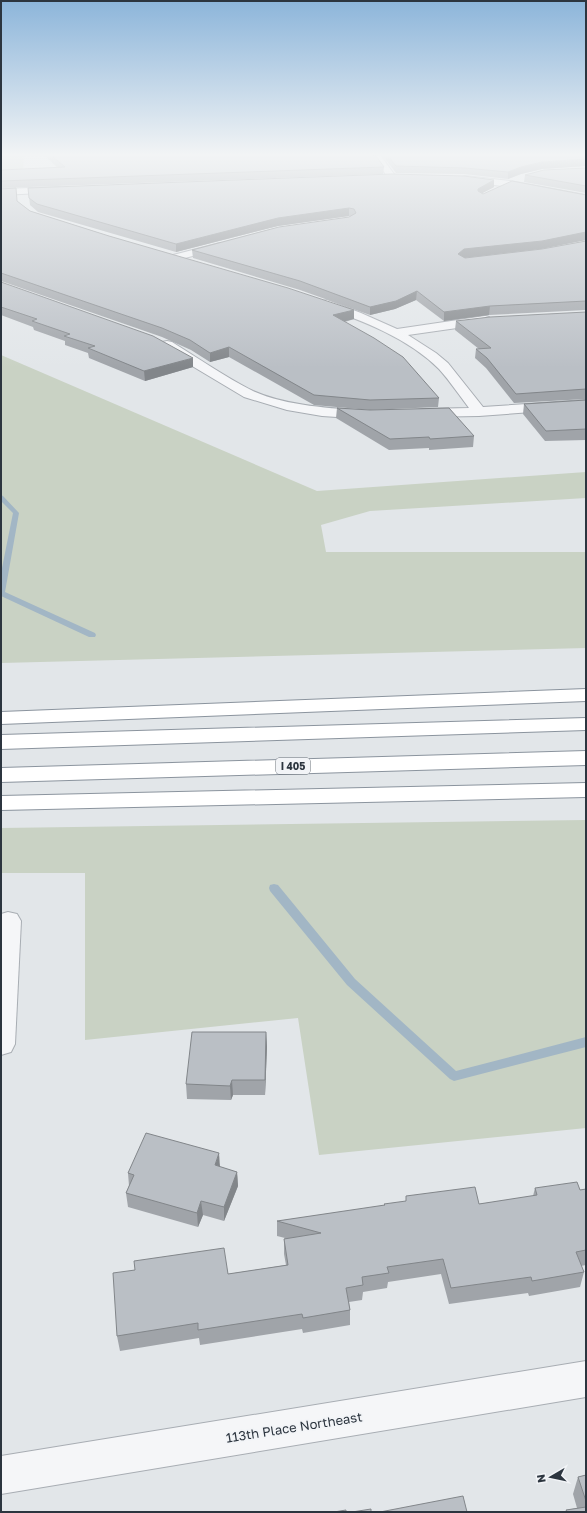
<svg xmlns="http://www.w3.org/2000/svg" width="587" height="1513" viewBox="0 0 587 1513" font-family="'Golos Text',sans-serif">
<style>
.green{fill:#c9d2c4}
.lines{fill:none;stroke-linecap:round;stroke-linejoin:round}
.stream{fill:#a2b6c5;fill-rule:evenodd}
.minor-casing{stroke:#a8adb3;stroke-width:2}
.highway-casing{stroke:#8b949e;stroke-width:2}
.minor{fill:#f5f6f8;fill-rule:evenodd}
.highway{fill:#fff;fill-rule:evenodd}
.wall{fill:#a0a4a9}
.shaded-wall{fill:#82868a}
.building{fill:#babfc5;stroke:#82868a}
.labels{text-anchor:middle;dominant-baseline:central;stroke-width:3.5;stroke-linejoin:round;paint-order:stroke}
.shield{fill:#f2f4f7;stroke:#676e76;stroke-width:1}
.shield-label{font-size:10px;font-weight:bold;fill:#2c353f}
.near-street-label{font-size:13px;fill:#2c353f;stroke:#f2f4f7}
</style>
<rect width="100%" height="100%" fill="#e2e6e9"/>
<g class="green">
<path d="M1,156H24L23,173L1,174Z"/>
<path d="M1,355L317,491L586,472V498L370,511L321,525L326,552H586V648L1,663Z"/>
<path d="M586,820V1128L319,1155L298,1018L85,1040V873H1V828Z"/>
</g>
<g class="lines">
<g class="stream">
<path d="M1,495L3,496L19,513L5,592L95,633L96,635L95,637H89L1,596V573L13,513L1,501Z"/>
<path d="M274,884L278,885L355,979L456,1071L586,1037V1047L454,1081L450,1079L347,985L270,891L269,888L270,885Z"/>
</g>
<g class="minor-casing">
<g id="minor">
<path d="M373,156H381L396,177L395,179H389Z"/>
<path d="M465,176L510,181L586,195V201L510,187L462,181L460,179L462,177Z"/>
<path d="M59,187L62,188L64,190L62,192L1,195V189Z"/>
<path d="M220,243L224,244L225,246L224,248L177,260L172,257L173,255Z"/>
<path d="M327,300L361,313L397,329L485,316L489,317L491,320L489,323L485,324L408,335L436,353L448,363L483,407L586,400V408L479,416L423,417L418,416L416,413L418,410L423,409L469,408C459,395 450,381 439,369C408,338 363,321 323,307L321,304L323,301Z"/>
<path d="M167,341L172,342C198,358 225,377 253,391C286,406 331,408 367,411L372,412L374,415L372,418L367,419L322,416L287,410L244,397L162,348L161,345L162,342Z"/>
<path d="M8,912L17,914L21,921L15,1044L11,1052L1,1055V914Z"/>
<path d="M586,1361V1397L1,1494V1456Z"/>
</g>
</g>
<g class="highway-casing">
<g id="highway">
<path d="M586,689V701L1,724V712Z"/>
<path d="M586,718V730L1,749V735Z"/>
<path d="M586,751V765L1,782V768Z"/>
<path d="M586,783V797L1,810V796Z"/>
</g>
</g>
<use href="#minor" class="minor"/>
<use href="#highway" class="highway"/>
</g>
<g class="wall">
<path d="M45,156H376L384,167L383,174L1,188V170L58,168Z"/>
<path d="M383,156H586V166L542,169L521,174L508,179L464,174L396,173Z"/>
<path d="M586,168V193L524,182L525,175Z"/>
<path d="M494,180V187L482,193L483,194L586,195V240L541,249L464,258H465L542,249L586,241V310L489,315L444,321L416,300L395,309L370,315L300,290L193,258L192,250L349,217L351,216H349L278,226L176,252L38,212L30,205L28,188Z"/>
<path d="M1,189L30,211L109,236L354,310V319L345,322L439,398L438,407L370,410L314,405L229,357L210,362L191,350L162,337L1,281Z"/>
<path d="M1,282L193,367L145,381L89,358L88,353L65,345V341L34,330L33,327L1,315Z"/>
<path d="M586,312V399L514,403L486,368L475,358L476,349H479L455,330L456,321Z"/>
<path d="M586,400V440L545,441L523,414L524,404Z"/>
<path d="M337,408L474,436L473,447L429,450V448L389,450L336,418Z"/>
<path d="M266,1032L267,1047L265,1095H233L231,1100L187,1099L186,1084Z"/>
<path d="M220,1167L237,1172L238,1186L224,1221L203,1215L198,1227L128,1207L126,1193L129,1186L128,1173Z"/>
<path d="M535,1188L580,1190L586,1189V1265L581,1266L584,1272L580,1287L529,1296L528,1293L449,1304L441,1274L388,1282L387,1288L363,1292L362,1300L349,1302L350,1310V1325L303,1333L302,1329L200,1345L199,1338L120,1351L117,1336L228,1274L286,1265L284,1254V1239L285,1238L277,1236V1221L384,1206V1204H479L533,1196Z"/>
<path d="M586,1475V1512H566V1510L577,1508L573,1494L578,1477Z"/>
</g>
<g class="shaded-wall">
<path d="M586,159V166L542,169L521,174L508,179V172L521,167L542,162Z"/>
<path d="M494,180V187L477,196L478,189Z"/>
<path d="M349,208V216L278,226L176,252V244L278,218Z"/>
<path d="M586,232V240L541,249L464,258L458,254L464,249Z"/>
<path d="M417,291L416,300L395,309L370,315V307Z"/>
<path d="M490,306L489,315L444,321V312Z"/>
<path d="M354,310V319L333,324V315Z"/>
<path d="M229,347V357L210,362V353Z"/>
<path d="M193,358V367L145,381L144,371Z"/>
<path d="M266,1032L267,1047L265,1095V1080Z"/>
<path d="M232,1080L233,1095L231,1100L230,1086Z"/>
<path d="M219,1153L220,1167L215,1165Z"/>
<path d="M237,1172L238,1186L224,1221V1207Z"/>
<path d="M201,1201L203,1215L198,1227L197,1213Z"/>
</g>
<g class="building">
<path d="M52,156H376L384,167L1,181V170L65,167Z"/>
<path d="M388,156H586V159L542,162L521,167L508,172L465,168L396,166Z"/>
<path d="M586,168V186L525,175L544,170Z"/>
<path d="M392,174L464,176L494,180L478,189V191L483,194L512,181L586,195V232L542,241L464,249L458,254L465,258L542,249L586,241V301L490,306L444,312L417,291L396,301L370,307L300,281L192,250L279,227L349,217L356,213L354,209L349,208L278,218L176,244L37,204L29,198L28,188Z"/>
<path d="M16,188L17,201L30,211L109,236L288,288L354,310L333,315L374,338L403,357L439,398L370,400L314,395L229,347L210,353L190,340L162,328L1,273V189Z"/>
<path d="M1,282L153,336L193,358L144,371L88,348L95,346L64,336L70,334L32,321L37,319L1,307Z"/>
<path d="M586,312V389L516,394L487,358L476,349L491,348L456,321L490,317Z"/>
<path d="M586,400V429L546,431L524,404Z"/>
<path d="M337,408L370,410L449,408L474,436L430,439L429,437L390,439Z"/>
<path d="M192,1032H266L265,1080H232L230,1086L186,1084Z"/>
<path d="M146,1133L219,1153L215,1165L237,1172L224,1207L201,1201L197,1213L126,1193L134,1175L128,1173Z"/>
<path d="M577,1182L580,1190L586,1189V1250L576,1252L584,1272L532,1281L531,1277L451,1288L443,1259L387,1267L389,1273L362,1277L363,1285L346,1288L350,1310L303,1318L302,1314L198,1330V1323L117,1336L113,1273L135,1270L134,1261L224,1248L228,1274L288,1265L284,1239L321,1233L277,1221L385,1205L384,1204L406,1201V1196L475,1187L479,1204L537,1195L535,1188Z"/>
<path d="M586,1475V1501L578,1477Z"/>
<path d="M463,1496L467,1512H380Z"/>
<path d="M586,1507V1512H567L566,1510Z"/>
<path d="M371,1509V1512H352Z"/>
<path d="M346,1510V1512H334Z"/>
</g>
<linearGradient id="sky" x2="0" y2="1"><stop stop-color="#8cb5da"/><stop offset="0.42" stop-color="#f2f4f5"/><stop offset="1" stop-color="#f2f4f5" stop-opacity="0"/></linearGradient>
<rect width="587" height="368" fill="url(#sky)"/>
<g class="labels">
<rect class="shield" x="276" y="758" width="34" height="16" rx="3"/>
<g class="shield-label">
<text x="293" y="766">I 405</text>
</g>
<g class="near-street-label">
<text transform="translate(294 1427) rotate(-9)">113th Place Northeast</text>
</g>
</g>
<rect width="587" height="1513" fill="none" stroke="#2c353f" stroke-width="4"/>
<g transform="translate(551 1477) rotate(261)" stroke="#f2f4f7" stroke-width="3" paint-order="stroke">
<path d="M0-3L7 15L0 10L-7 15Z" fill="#2c353f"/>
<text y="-6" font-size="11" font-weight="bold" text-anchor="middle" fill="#2c353f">N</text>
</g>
</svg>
